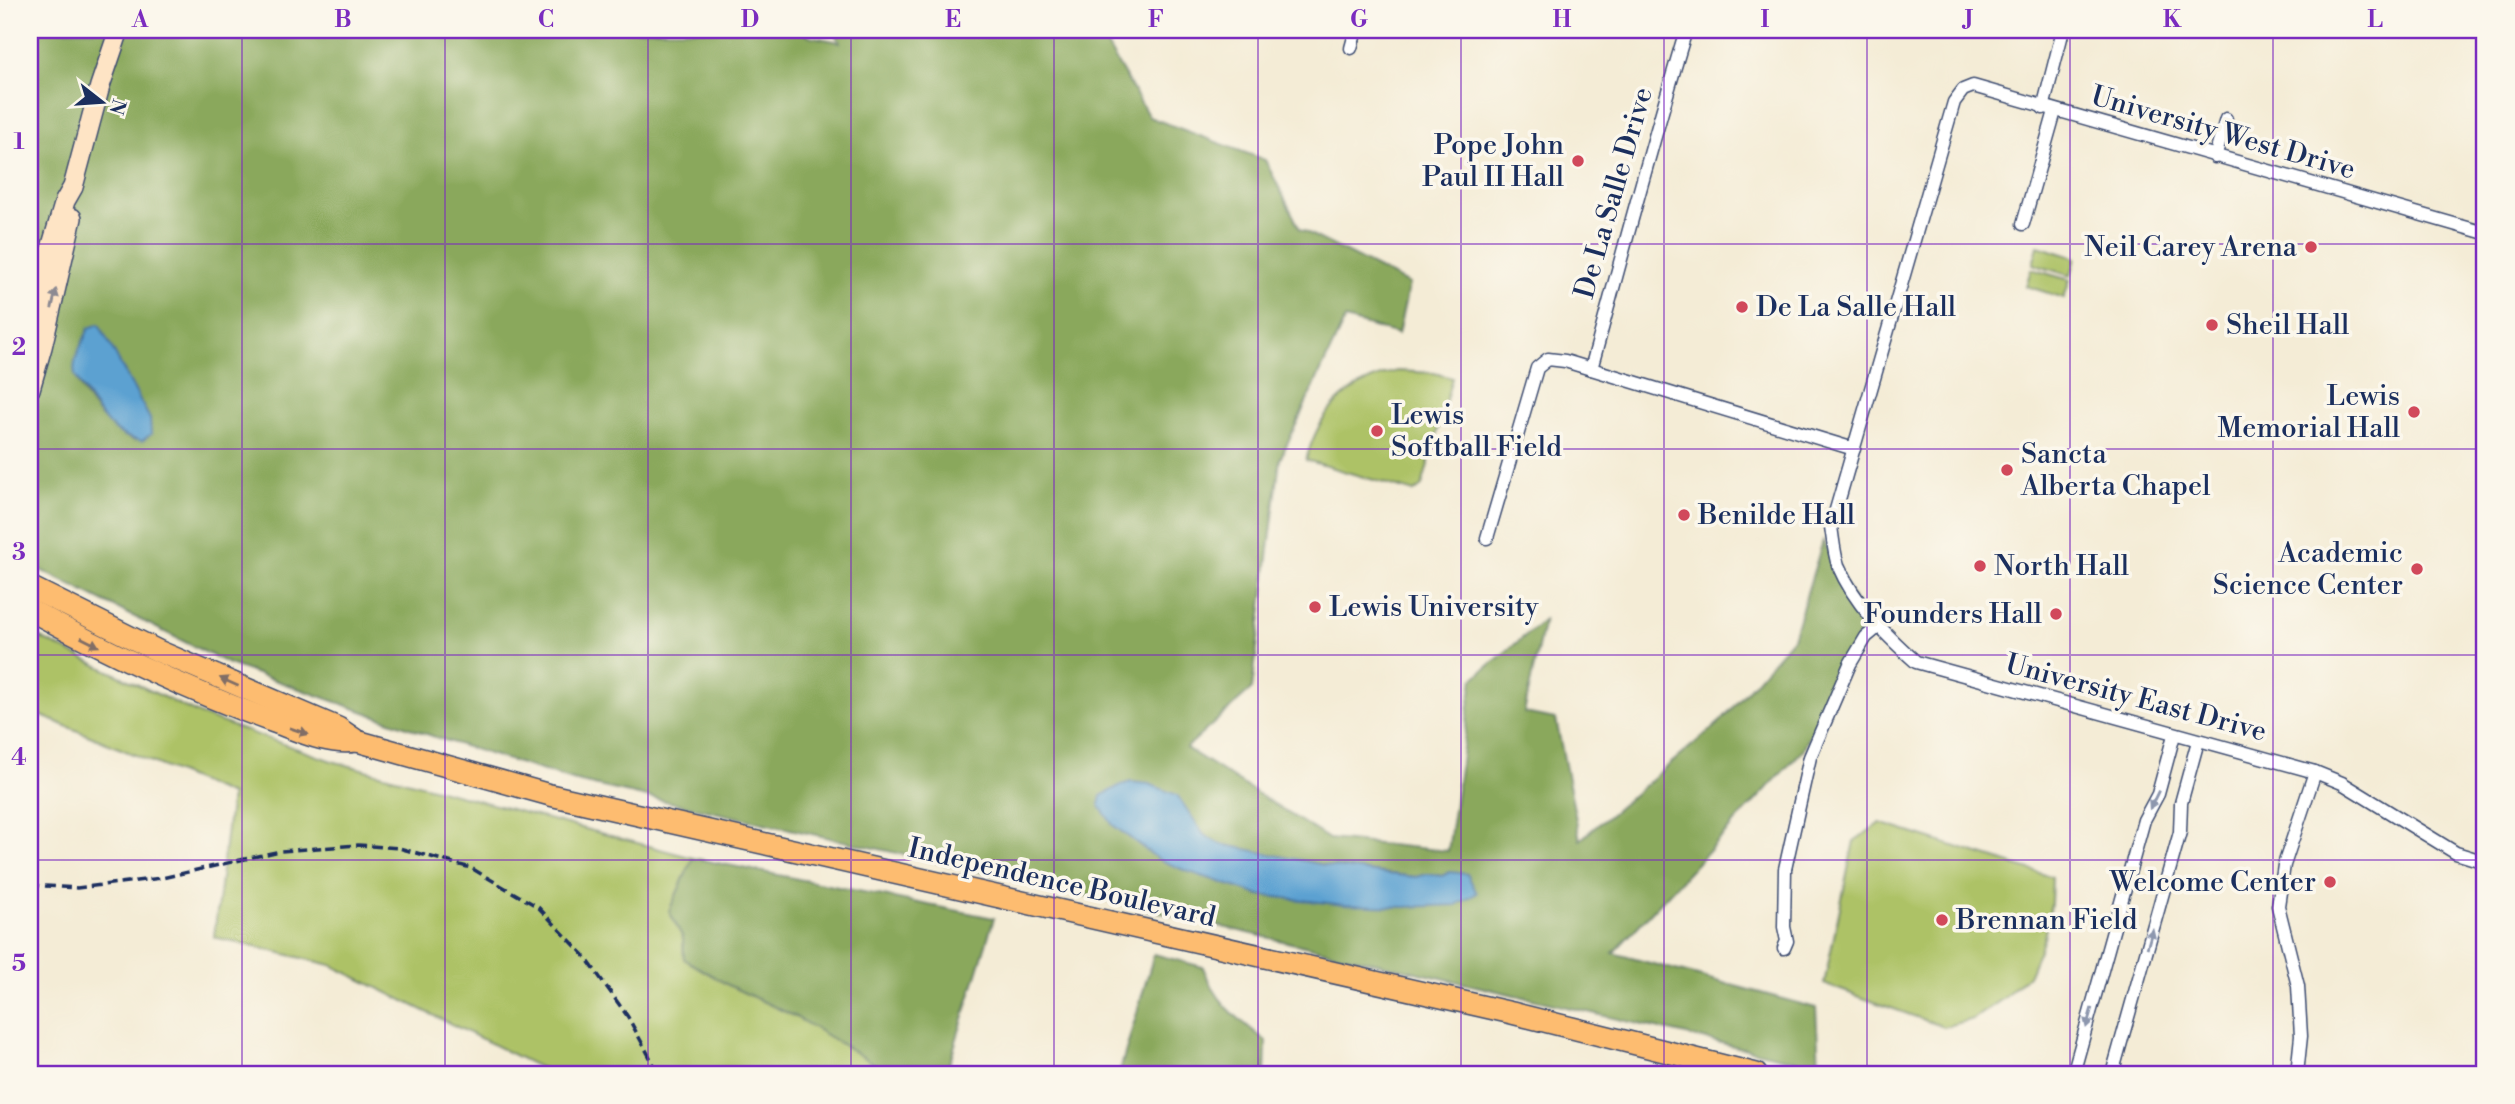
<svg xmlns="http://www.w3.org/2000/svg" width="2515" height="1104" viewBox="0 0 2515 1104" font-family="'Libre Bodoni',serif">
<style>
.green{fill:#adc266;stroke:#647862;stroke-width:2}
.forest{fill:#8aa85b;stroke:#526c5c;stroke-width:2;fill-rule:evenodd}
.water{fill:#5ca1d1;stroke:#3c6898;stroke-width:2}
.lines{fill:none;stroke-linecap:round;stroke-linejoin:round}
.street-casing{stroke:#3c4b70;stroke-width:15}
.secondary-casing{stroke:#3c4b70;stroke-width:22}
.primary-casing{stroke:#3c4b70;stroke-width:24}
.street{stroke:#fff;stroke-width:12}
.secondary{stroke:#fee4c5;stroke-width:19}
.primary{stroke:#fdbc6f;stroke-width:21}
.rail{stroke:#1b2f5e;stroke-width:3.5;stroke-dasharray:10 5;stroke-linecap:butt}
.oneway{fill:#8c8a92}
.oneway2{fill:#816e66}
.oneway3{fill:#8d97ae}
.grid{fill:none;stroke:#7b2cbf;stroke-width:2;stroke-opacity:0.55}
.poi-dot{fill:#d1495b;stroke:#fbf7ec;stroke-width:2.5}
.labels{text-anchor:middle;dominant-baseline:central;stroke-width:7;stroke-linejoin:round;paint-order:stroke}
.street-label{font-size:28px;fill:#1b2f5e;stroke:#fbf7ec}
.poi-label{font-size:28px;fill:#1b2f5e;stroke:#fbf7ec;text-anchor:start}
.neatline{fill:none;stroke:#7b2cbf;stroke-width:2.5}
.grid-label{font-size:23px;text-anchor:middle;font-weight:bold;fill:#7b2cbf}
</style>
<rect width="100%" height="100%" fill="#fbf7ec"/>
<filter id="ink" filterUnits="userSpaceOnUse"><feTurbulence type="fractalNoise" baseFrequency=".0143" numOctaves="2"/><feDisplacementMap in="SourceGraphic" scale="14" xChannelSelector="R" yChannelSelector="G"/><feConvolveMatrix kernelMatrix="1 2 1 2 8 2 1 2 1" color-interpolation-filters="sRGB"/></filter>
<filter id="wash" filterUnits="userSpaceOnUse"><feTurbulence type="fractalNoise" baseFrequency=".00686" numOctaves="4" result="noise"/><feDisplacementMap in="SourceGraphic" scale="28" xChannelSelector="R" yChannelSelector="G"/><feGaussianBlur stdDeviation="1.57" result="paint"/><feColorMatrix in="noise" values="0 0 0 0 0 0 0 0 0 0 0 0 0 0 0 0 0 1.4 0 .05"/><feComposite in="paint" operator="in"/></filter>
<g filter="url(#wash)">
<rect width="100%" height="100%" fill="#f4ecd6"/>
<g class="green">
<path d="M2038,246L2076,258L2071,276L2033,264Z"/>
<path d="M2031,269L2070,280L2064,298L2026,286Z"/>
<path d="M1397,371L1434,373L1452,378L1422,486L1414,492L1306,460C1320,409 1347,384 1397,371Z"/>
<path d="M30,633L201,715L332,761L693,858L669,911L683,938L684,959L730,986L794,1016L892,1074H553L331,965L214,937L231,795L30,711Z"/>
<path d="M1880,823L2052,877L2051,903L2044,938L2029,974L2004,998L1973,1019L1944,1027L1824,984L1854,841Z"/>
</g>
<g class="forest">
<path d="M30,30H799L810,36L840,42L834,30H1098L1149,117L1265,160L1300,229L1409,284L1398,334L1345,319L1280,459L1252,689L1186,748L1329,839L1448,851L1473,679L1544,620L1524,713L1556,719L1580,840L1721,721L1793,638L1823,541L1865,622L1803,750L1613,953L1816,1008L1819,1066L1124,904L576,781L438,738L229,664L30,565ZM75,363L133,440C107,430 74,390 75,363ZM1113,825L1198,827L1204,835L1220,844L1329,866L1416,877L1427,874L1442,876L1450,872L1467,874L1476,893L1259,895L1184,870L1158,859Z"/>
<path d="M693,858L994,918L946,1074H892L794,1016L730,986L684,959L683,938L669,911Z"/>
<path d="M1154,954L1203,967C1217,1004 1236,1017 1266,1041L1265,1074H1119Z"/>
</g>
<g class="water">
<path d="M99,324L150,419L151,434L142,441C113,437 100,416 86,394C83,388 77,381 75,375C71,360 84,341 89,328Z"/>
<path d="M1131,782L1149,784L1177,795L1204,835L1220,844L1329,866L1387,874L1416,877L1427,874L1442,876L1450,872L1467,874L1477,893L1456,905L1404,907L1345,905L1259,895L1184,870L1158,859L1113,825L1099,805L1101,796L1121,785Z"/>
</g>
</g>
<g filter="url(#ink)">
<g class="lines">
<g class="street-casing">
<g id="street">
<path d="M1351,48L1356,30"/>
<path d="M2043,108L2063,30"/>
<path d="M2215,157L2226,119"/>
<path d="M2023,224L2055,111"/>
<path d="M2485,233L1973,86L1963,90L1954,102L1831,527C1833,539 1834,553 1838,565C1855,605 1885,634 1916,662L2315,772L2342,783L2456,853L2485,862"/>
<path d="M1591,369C1622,256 1652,142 1686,30"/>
<path d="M1487,538L1537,368L1548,359L1565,361L1854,449"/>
<path d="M1784,948L1787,941L1784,927L1785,869L1810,757L1850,664L1866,637L1878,627"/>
<path d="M2073,1074L2144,820L2158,794L2174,735"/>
<path d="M2112,1074L2180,832L2181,803L2198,741"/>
<path d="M2297,1074L2301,1036L2298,986L2278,906L2284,865L2315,772"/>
</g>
</g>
<g class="secondary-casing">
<g id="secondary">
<path d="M30,320L65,201L73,187L100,86L119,30"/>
<path d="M30,389L42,347L72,218"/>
</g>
</g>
<g class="primary-casing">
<g id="primary">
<path d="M30,587L158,651L338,728L357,741L550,795L1512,1013L1756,1074"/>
<path d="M30,610C109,653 190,691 274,722C301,732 328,745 356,741"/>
</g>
</g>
<use href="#street" class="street"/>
<use href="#secondary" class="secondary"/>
<use href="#primary" class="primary"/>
<path class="rail" d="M30,885L77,888L162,878L280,851L358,845L399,848L471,868L538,907L584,955L628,1017L659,1074"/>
</g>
<defs><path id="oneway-solid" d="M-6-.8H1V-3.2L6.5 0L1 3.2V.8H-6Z" transform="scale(1.75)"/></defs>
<use class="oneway" href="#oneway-solid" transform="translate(54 299) rotate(-77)"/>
<g class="oneway2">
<use href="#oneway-solid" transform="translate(90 642) rotate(27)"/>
<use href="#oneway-solid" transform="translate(229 682) rotate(-156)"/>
<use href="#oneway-solid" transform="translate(299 731) rotate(19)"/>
</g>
<g class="oneway3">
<use href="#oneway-solid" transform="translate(2154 800) rotate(116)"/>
<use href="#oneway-solid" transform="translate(2150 938) rotate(-74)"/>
<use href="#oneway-solid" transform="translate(2089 1018) rotate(106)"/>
</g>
</g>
<path class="grid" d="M242,30V1074M445,30V1074M648,30V1074M851,30V1074M1054,30V1074M1258,30V1074M1461,30V1074M1664,30V1074M1867,30V1074M2070,30V1074M2273,30V1074M30,244H2485M30,449H2485M30,655H2485M30,860H2485"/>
<g class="poi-dot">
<circle cx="1578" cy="161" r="7"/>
<circle cx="2311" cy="247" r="7"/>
<circle cx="1742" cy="307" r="7"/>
<circle cx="2212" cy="325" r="7"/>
<circle cx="2414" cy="412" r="7"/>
<circle cx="1377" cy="431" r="7"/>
<circle cx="2007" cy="470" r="7"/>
<circle cx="1684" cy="515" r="7"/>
<circle cx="1980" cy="566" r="7"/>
<circle cx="2417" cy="569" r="7"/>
<circle cx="1315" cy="607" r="7"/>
<circle cx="2056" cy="614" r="7"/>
<circle cx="2330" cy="882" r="7"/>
<circle cx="1942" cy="920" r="7"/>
</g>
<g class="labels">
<g class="street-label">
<text transform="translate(2223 133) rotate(16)">University West Drive</text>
<text transform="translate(1614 193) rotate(-74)">De La Salle Drive</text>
<text transform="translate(2136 698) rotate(15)">University East Drive</text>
<text transform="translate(1062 883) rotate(13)">Independence Boulevard</text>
</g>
<g class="poi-label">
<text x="1564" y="145" text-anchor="end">Pope John<tspan x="1564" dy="32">Paul II Hall</tspan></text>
<text x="2297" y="247" text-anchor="end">Neil Carey Arena</text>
<text x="1756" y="307">De La Salle Hall</text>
<text x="2226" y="325">Sheil Hall</text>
<text x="2400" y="396" text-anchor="end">Lewis<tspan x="2400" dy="32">Memorial Hall</tspan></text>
<text x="1391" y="415">Lewis<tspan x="1391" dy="32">Softball Field</tspan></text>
<text x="2021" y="454">Sancta<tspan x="2021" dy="32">Alberta Chapel</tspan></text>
<text x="1698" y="515">Benilde Hall</text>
<text x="2403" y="553" text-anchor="end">Academic<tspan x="2403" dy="32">Science Center</tspan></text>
<text x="1994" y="566">North Hall</text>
<text x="1329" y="607">Lewis University</text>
<text x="2042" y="614" text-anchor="end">Founders Hall</text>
<text x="2316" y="882" text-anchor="end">Welcome Center</text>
<text x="1956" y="920">Brennan Field</text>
</g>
</g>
<rect width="2515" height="1104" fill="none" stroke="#fbf7ec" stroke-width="77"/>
<g transform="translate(102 102) rotate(107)" stroke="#fbf7ec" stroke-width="5" paint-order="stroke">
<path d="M0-5L12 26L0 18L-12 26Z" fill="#1b2f5e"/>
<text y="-10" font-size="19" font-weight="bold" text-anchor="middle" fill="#1b2f5e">N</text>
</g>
<rect x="38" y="38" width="2438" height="1028" class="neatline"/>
<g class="grid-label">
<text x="140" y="27">A</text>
<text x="343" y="27">B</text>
<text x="546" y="27">C</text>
<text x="750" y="27">D</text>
<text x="953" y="27">E</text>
<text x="1156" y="27">F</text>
<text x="1359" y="27">G</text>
<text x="1562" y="27">H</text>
<text x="1765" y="27">I</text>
<text x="1969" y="27">J</text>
<text x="2172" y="27">K</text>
<text x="2375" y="27">L</text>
<text x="19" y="149">1</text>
<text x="19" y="355">2</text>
<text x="19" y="560">3</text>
<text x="19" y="765">4</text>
<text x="19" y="971">5</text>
</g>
</svg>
